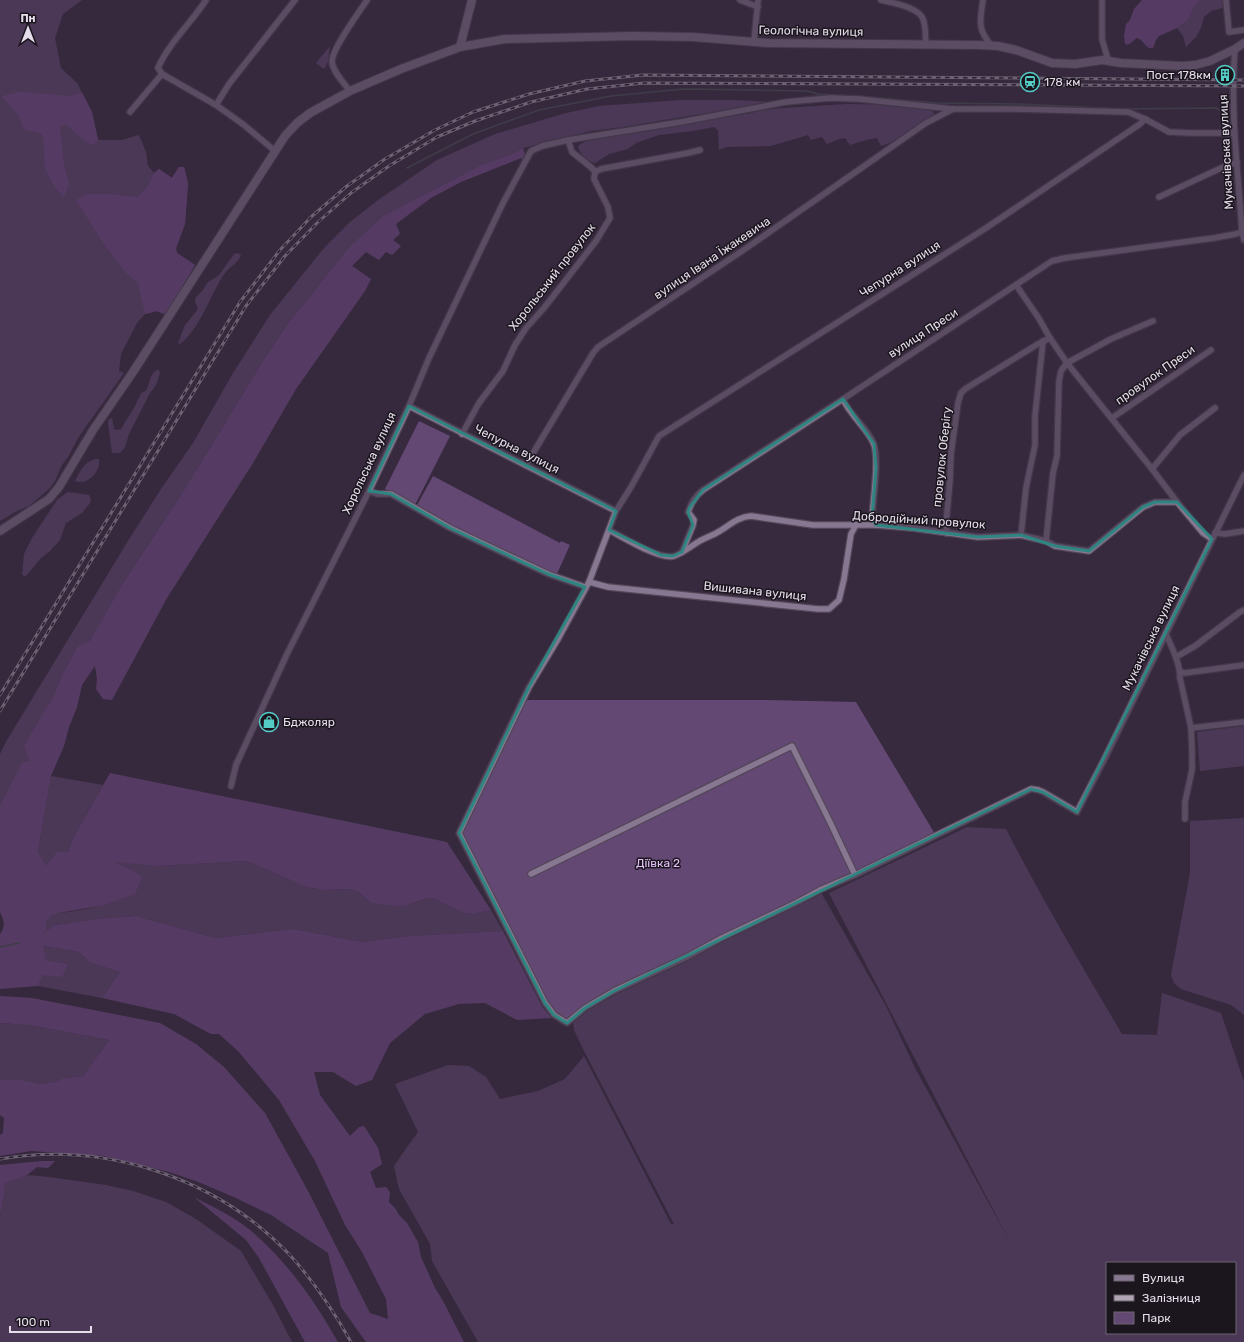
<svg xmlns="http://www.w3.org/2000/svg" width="1244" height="1342" viewBox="0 0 1244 1342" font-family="Rubik,sans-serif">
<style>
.green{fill:#644874;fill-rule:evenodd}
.forest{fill:#7a5190}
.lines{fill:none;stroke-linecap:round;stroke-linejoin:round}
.stream{stroke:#4a5256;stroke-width:1.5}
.street-casing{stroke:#524658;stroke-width:8}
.secondary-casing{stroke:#524658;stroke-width:10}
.street{stroke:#877790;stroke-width:5.5}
.secondary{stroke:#877790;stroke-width:8}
.rail-casing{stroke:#afa5b4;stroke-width:3}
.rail{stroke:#1b151e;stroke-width:1.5;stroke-dasharray:4.5;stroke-linecap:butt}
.marked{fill:none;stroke:#2f8581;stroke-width:3;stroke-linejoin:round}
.labels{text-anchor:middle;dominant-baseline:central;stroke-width:3;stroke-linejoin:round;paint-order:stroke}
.street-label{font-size:12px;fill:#e5ddea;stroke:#1b151e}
.poi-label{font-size:12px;fill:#e5ddea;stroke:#1b151e;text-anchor:start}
.park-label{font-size:12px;fill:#e4c1f8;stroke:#1b151e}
</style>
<rect width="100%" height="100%" fill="#37293e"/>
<g class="green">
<path d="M0,0H82L63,14L55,38L61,68L77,83L92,112L98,140H122L139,135L146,152L148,166L154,173L159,169L172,178L179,167H184L188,183L185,224L176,248L177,253L195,265L166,315L157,311L145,314L137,323L121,354L119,371L124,373L78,438L68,457L62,465L55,481L50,488L29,506L17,511L0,521Z"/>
<path d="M1200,0H1225L1226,7L1211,11L1204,17L1201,28L1196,37L1186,47L1183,36L1177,28L1188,20L1193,9Z"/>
<path d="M330,46L328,62L324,69L316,63Z"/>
<path d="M681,100H735L771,102L752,107L688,116L623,127L591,131L523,148L512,154L481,165L383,216L350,246L287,325L261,364L186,487L120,588L90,642L77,647L64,671L53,697L30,761L0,808V754L7,740L128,541L161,489L193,443L233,373L270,315L324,248L350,222L378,200L437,160L495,134L566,113L599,106Z"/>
<path d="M847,104L899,105L929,110L932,111L935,115C918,127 901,140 881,146L877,138L866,140L850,145L845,138L839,139L827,144L822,137L811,140L808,135L771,146L726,147L719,150L718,130L714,127L693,131L659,135L636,143L628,149L609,154L595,163C586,161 582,156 578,148L579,145L584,142L600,137L677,126L706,120L751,113L768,109Z"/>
<path d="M238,253L241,255C237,265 231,265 225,273C210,294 201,328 180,344L178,343L185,325L198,309L195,301L196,297L203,290L207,283L219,275L234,254Z"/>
<path d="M157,370H159L160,373L156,385L150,393L129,434L125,447L120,453H112L108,423L109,419L112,418L114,429L117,430L121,429L135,406L141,393L146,391C150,384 149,374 157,370Z"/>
<path d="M419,421L450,436L415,505L385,489Z"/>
<path d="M95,459H99C101,471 88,486 75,481C80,471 84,462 95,459Z"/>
<path d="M433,476L560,543L561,541L570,545L556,576L451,526L416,507Z"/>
<path d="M68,492L89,495L91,499L90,503L82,513L66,523L60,540L50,551L40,559L26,576L22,575L24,554L32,538L57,500Z"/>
<path d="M527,700H767L856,702L935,834L819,889L886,1006L915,1068L1011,1244L829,893L967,827L1006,829C1042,899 1082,966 1122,1034L1157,1035L1162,993L1221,1013L1244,1082V1342H478L432,1261L430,1244L399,1189L394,1166L405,1150L418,1132L395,1084L448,1065L469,1066L486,1077L500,1099L538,1091L565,1079L584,1056L671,1224H674L584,1051L574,1030L573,1023L559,1016L548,1003L462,836L464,825L507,736ZM1107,1263H1235V1333H1107Z"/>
<path d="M1244,726V766L1200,771L1197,732Z"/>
<path d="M51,776L103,785L73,838L68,852L46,867L38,852Z"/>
<path d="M1244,818V1015L1231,1005L1181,989L1174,983L1171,975L1190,873V821Z"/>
<path d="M108,861L158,866L247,861L306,887L323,890L349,889L358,891L371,903L407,905L424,899L432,898L464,913L473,914L491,910L503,931L409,936L363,942L293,929L215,938L136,916L105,918L55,925L42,936C47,928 44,922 50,917C55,912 62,913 68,912C92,909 113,902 135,893L132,870Z"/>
<path d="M42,946L79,952L91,963L120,972L102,998L38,986L43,975L68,964L46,960Z"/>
<path d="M0,1023L29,1025L109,1040L83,1076L63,1078L55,1082L41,1084L17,1079L0,1080Z"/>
<path d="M27,1175L49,1177L106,1185L133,1191L166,1202L196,1219L241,1251L273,1305L292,1342H0V1216L4,1195L5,1182Z"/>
</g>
<g class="forest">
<path d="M1142,0H1200L1193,9L1188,20L1177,28L1159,36L1156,40L1153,48C1146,50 1144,40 1137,38C1133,40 1130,46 1125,44L1124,36L1126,24L1130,20L1134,9Z"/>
<path d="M21,92L70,96L82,93L92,112L98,140L93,145C82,141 74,131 65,124L60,127L64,165L69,184L64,197L54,186L45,168L44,144L42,134L24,129L19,116L2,96Z"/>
<path d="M523,148L526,157L523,162L521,158L461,182L431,198L396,224L400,234L393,240L401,246L392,255L386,252L379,260L366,252L352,266L371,279L365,291L296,389L253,463L167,598L112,700L103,699L96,689L97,679L95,666L82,685L77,707L69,727L64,746L51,776L38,852L46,866L57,852H68L73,838L110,773L447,842L491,910L473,914L464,913L432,898L424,899L407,905L398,906L371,903L358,891L349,889L323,890L306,887L247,861L158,866L113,862L132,870L142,877L135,894L104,905L59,913L51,916L46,922V930L43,934L55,925L105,918L136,916L215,938L293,929L363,942L409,936L503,931L543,1008L552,1018L517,1020L485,1003L459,1004L425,1014L390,1043L372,1080L356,1086L333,1072H314L320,1095L350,1136L359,1127L364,1126L378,1148L382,1164L370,1172L376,1188L386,1187L390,1192L389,1202L395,1208L399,1215L407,1223L418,1242L421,1257L435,1288L442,1299L464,1342H366L341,1307L328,1253L271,1215L236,1198L196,1181L169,1172L104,1156L31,1151L0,1156V1135L3,1133L4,1118L0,1115V1080L17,1079L41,1084L55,1082L63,1078L83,1076L109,1040L29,1025L0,1023V996L32,998L160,1023L196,1044L224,1067L265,1113L308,1191L370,1313L388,1319L386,1299L362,1252L345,1225L315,1161L279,1100L238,1051L219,1034H211L174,1014L102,998L120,972L91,963L79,952L43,946L46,960L68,964L62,977L43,975L38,986L0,989V934C6,927 4,920 0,912V806L22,763L30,761L24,746L53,697L64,671L77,647L90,641L120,588L186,487L261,364L287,325L350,246L383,216L481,165L512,154Z"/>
<path d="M179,167H184L188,183L185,224L176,248L177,253L195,265L166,315L157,311L145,314L138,283L126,273L102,241L76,200L87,194H108L138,197L148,186L154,173L159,169L172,178Z"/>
<path d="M42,1161H55L48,1168L37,1167L27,1175L5,1183L4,1195L0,1216V1165Z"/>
<path d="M194,1197C211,1206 235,1217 250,1230C287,1261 314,1300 338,1342H305L259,1258L246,1240Z"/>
</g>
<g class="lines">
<g class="stream">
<path d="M868,97L936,103L1020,104L1120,109L1216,108L1225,113L1230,123"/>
<path d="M407,168L473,134L539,110L611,96L683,89L807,91L818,94L848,96"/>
<path d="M0,947L19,943"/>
</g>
<g class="street-casing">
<g id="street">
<path d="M740,0L758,7"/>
<path d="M881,0C892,3 919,7 923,19C926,26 925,36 926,44"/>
<path d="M983,0C980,20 977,30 992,46"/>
<path d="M1102,0V39L1108,60"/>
<path d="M1226,0L1229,32L1244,30"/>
<path d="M754,42L758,0"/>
<path d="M1235,49C1230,110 1238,171 1242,232L1244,240"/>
<path d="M162,74L216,105L244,125L275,151"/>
<path d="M350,91C344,83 333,72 332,62C331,50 360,11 367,0"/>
<path d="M216,105L229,84L295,0"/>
<path d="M130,112L162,74L158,68C168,44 192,22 206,0"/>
<path d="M1234,133H1191L1169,132L1145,119L1140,124L986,228L659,436L631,487L616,511L589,582L558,639L529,687L459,833L545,1003L554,1015L567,1023L585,1008L614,991L687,957L722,938L796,903L822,889L855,875L1031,789L1038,790L1043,792L1077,812L1103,762L1244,475"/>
<path d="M595,172L601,169L688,153L700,150"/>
<path d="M1159,197L1221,168L1237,162"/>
<path d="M1016,285L1038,317L1050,338L1067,363L1152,469L1177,502L1203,533L1212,539"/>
<path d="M843,399C850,415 865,426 873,442C880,456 873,500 872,518L876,525"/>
<path d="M409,406L616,511"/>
<path d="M1112,418L1211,350"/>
<path d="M462,434L479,403L503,371L515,345L526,328L544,308L596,241L610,218L608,207L594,179L595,172L592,168L572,152L568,140"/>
<path d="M526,465L593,353L598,347L745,249L926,123L953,109"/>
<path d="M1152,469L1180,435L1215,408"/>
<path d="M369,491L377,494H391L450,528L548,574L585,587"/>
<path d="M609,530C623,537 659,560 674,556C683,553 690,547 698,542C704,538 712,536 718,532C729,526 737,517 751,516L813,525H876L913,528L978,537L1021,535L1046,541L1055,546L1089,551L1143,507L1155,502H1177"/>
<path d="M947,533L946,524L950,480L951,454L958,403L961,393L965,389L1038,344L1050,338"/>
<path d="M1215,533L1225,534L1244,531"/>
<path d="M1021,535L1026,488L1035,445V416L1043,341"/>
<path d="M1046,541L1053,473L1057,456L1059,381L1061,371L1067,363L1111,339L1153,321"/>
<path d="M682,552L693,525L694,520L688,512C691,503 695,496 703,490L843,399L1052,261L1065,258L1214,238L1236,234L1244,231"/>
<path d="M589,582L608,587L818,609H829L839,600L844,579L851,534L856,525"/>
<path d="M1166,634C1172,648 1180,663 1180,678L1191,728L1192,749V770L1185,802V819"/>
<path d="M1176,657L1195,646L1240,612L1244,610"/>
<path d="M1180,672L1185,673L1244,665"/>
<path d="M1191,728L1244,722"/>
<path d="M231,786L236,765L287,654L369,491L409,406L429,358L503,203L531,151L542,146L568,140L681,122L786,102L830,98L859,99L953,109H1015L1128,112L1145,119"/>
<path d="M531,874L792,746L830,822L855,875"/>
</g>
</g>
<g class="secondary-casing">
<g id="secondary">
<path d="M460,47L472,0"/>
<path d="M0,531L49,499L59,487L93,430L133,372L285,136L297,123L310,113L350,91L401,69L460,47L505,39L633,36L693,37L768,43L979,45L998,46L1016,50L1052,63L1075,64L1102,60L1121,63L1183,66L1195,65L1210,61L1235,49L1244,43"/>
</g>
</g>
<use href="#street" class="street"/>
<use href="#secondary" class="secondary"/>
<g class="rail-casing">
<g id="rail">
<path d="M0,695L240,302L280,250L311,217L347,186L385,159L435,130L473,112L529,94L585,81L643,75L1244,80"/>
<path d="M0,711L246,306L285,256L317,223L351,193L389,166L437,137L475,121L531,102L587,89L644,83L1244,86"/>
<path d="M0,1159C104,1141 215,1177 288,1253C313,1280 333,1310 351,1342"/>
</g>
</g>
<use href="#rail" class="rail"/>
</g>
<path d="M0 0H1244V1342H0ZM843,399L874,444L876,468L872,518L876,525L978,537L1021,535L1055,546L1089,551L1143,507L1155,502H1177L1212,539L1077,812L1043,792L1031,789L614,991L585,1008L567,1023L554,1015L545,1003L459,833L529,687L585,587L548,574L450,528L391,494L369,491L409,406L616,511L609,530L661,555L673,556L682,552L693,525L688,512L690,507L703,490Z" fill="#37293e" fill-opacity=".55" fill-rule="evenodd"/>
<path class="marked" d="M843,399L874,444L876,468L872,518L876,525L978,537L1021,535L1055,546L1089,551L1143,507L1155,502H1177L1212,539L1077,812L1043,792L1031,789L614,991L585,1008L567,1023L554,1015L545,1003L459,833L529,687L585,587L548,574L450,528L391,494L369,491L409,406L616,511L609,530L661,555L673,556L682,552L693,525L688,512L690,507L703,490Z"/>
<defs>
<g id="building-ring" transform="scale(1)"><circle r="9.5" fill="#1b151e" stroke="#54cdc7" stroke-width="1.5"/><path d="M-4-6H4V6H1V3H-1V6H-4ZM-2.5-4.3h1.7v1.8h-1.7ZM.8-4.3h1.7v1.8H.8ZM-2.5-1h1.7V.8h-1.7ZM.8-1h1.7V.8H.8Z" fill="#54cdc7"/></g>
<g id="station-ring" transform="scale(1)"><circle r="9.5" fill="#1b151e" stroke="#54cdc7" stroke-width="1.5"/><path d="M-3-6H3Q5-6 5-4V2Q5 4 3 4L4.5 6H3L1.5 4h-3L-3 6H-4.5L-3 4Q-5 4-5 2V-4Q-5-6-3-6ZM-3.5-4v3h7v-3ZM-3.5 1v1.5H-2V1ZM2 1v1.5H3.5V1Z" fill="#54cdc7"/></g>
<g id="shop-ring" transform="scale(1)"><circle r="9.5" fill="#1b151e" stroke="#54cdc7" stroke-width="1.5"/><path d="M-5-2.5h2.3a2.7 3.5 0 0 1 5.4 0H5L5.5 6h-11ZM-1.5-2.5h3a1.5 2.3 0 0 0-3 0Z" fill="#54cdc7"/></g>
</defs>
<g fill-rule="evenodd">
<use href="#building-ring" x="1225" y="75"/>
<use href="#station-ring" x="1030" y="82"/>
<use href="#shop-ring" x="269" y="722"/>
</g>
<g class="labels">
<g class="street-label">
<text transform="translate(811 31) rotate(1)">Геологічна вулиця</text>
<text transform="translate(1226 152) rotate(-93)">Мукачівська вулиця</text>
<text transform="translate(712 258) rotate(-34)">вулиця Івана Їжакевича</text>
<text transform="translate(900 269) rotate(-33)">Чепурна вулиця</text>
<text transform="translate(552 277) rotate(-52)">Хорольський провулок</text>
<text transform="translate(923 333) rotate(-33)">вулиця Преси</text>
<text transform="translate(1155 375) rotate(-35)">провулок Преси</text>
<text transform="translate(517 449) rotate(27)">Чепурна вулиця</text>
<text transform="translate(942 457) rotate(-84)">провулок Оберігу</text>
<text transform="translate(369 463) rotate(-65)">Хорольська вулиця</text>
<text transform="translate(919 520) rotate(4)">Добродійний провулок</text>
<text transform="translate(755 591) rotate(6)">Вишивана вулиця</text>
<text transform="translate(1151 638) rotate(-64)">Мукачівська вулиця</text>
</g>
<g class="poi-label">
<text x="1211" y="75" text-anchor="end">Пост 178км</text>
<text x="1044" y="82">178 км</text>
<text x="283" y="722">Бджоляр</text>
</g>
<g class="park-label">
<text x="658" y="863">Діївка 2</text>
</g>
</g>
<rect x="1106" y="1262" width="130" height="72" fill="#1b151e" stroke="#6c6570"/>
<rect x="1114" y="1275" width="20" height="6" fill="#877790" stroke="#6c6570"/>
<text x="1142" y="1282" font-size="12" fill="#e5ddea">Вулиця</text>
<rect x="1114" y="1295" width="20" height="6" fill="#afa5b4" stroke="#6c6570"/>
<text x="1142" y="1302" font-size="12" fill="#e5ddea">Залізниця</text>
<rect x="1114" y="1312" width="20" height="12" fill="#644874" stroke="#6c6570"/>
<text x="1142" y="1322" font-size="12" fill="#e5ddea">Парк</text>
<g transform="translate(28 28)" stroke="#1b151e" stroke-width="3" paint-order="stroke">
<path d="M0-3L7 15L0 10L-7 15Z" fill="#e5ddea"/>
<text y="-6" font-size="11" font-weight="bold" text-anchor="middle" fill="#e5ddea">Пн</text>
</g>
<path d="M10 1326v6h81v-6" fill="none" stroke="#e5ddea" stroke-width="2"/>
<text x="16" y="1326" font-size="12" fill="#e5ddea" stroke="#1b151e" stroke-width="3" paint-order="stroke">100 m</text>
</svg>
